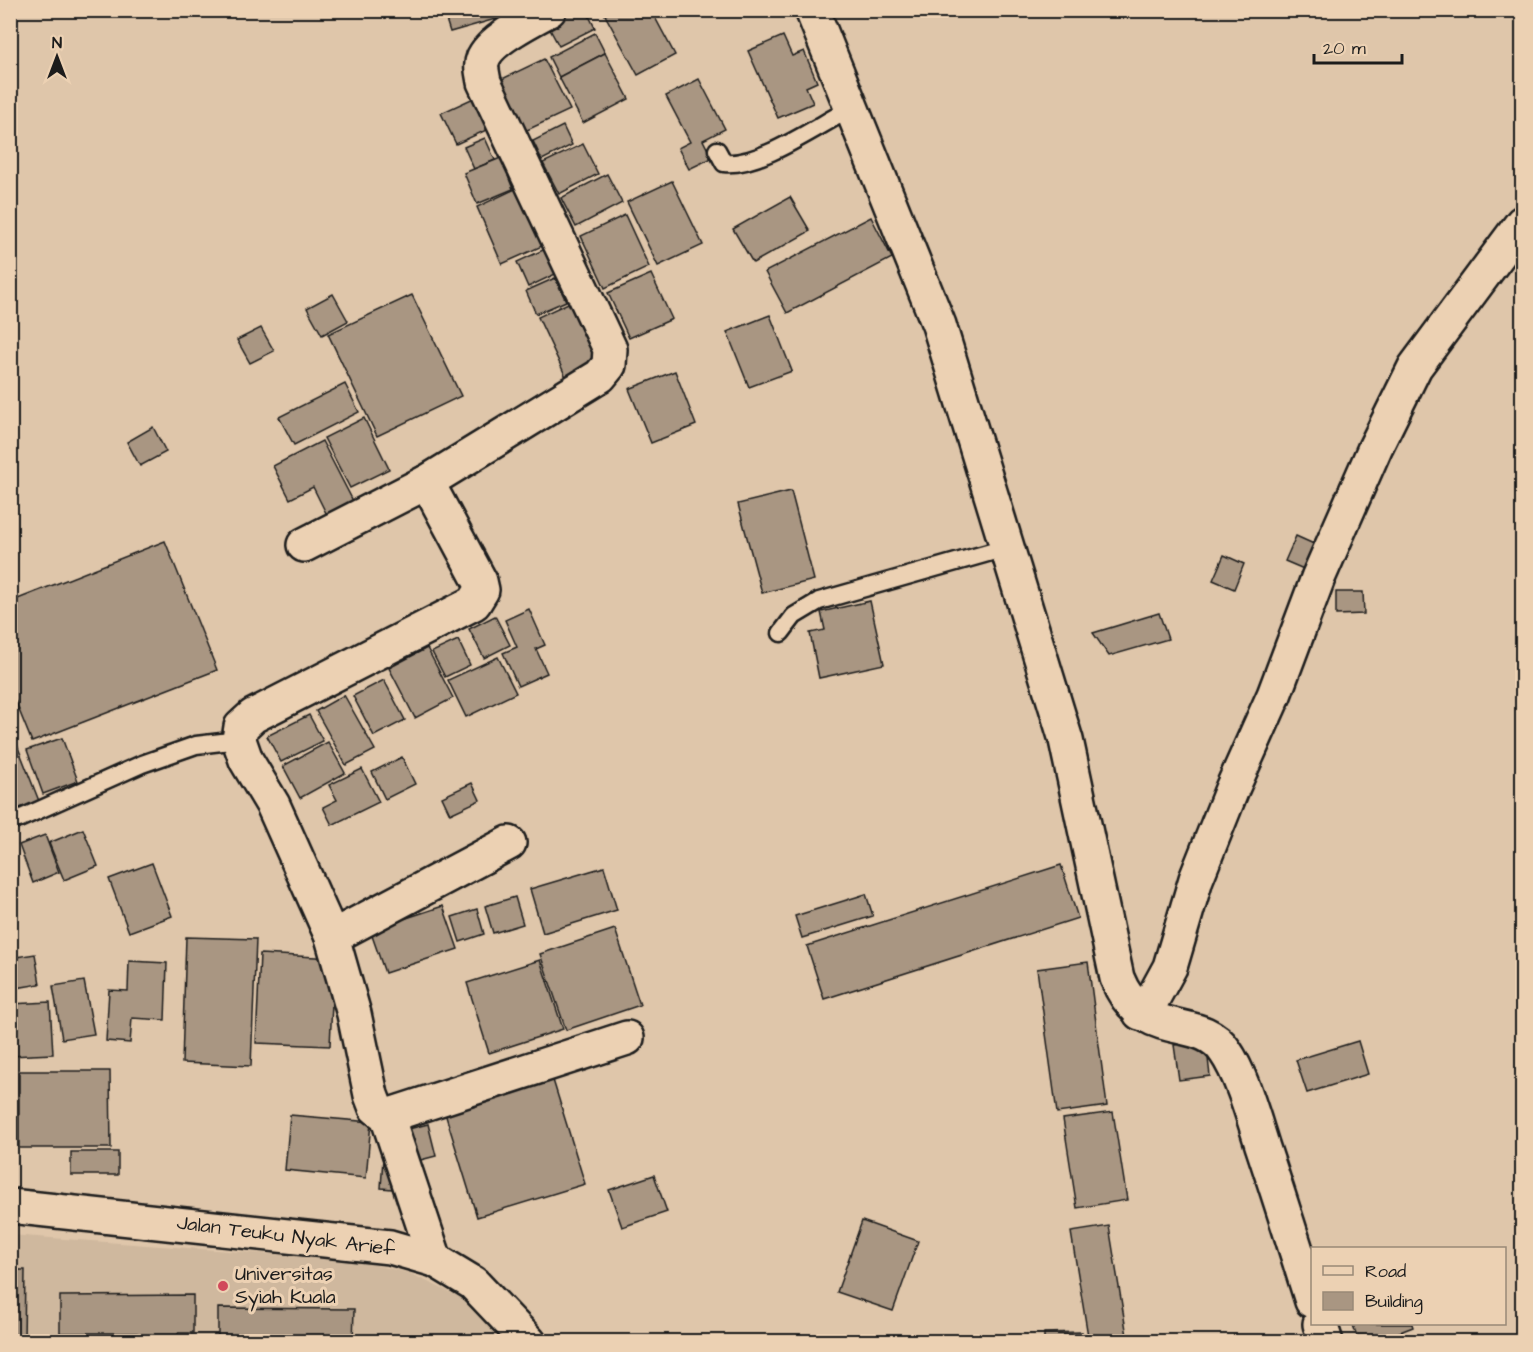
<svg xmlns="http://www.w3.org/2000/svg" width="1533" height="1352" viewBox="0 0 1533 1352" font-family="'Architects Daughter',sans-serif">
<style>
.built{fill:#cfb89e}
.building{fill:#a99682;stroke:#1c1c1c;stroke-width:1.5}
.lines{fill:none;stroke-linecap:round;stroke-linejoin:round}
.lane-casing{stroke:#1c1c1c;stroke-width:21}
.street-casing{stroke:#1c1c1c;stroke-width:38}
.secondary-casing{stroke:#1c1c1c;stroke-width:38}
.lane{stroke:#ecd1b3;stroke-width:16}
.street{stroke:#ecd1b3;stroke-width:33}
.secondary{stroke:#ecd1b3;stroke-width:33}
.poi-dot{fill:#d1495b;stroke:#ecd1b3;stroke-width:2}
.labels{text-anchor:middle;dominant-baseline:central;stroke-width:6;stroke-linejoin:round;paint-order:stroke}
.street-label{font-size:20px;fill:#1c1c1c;stroke:#ecd1b3}
.poi-label{font-size:20px;fill:#1c1c1c;stroke:#ecd1b3;text-anchor:start}
</style>
<rect width="100%" height="100%" fill="#dfc6aa"/>
<filter id="ink" filterUnits="userSpaceOnUse"><feTurbulence type="fractalNoise" baseFrequency=".0167" numOctaves="2"/><feDisplacementMap in="SourceGraphic" scale="12" xChannelSelector="R" yChannelSelector="G"/><feConvolveMatrix kernelMatrix="1 2 1 2 8 2 1 2 1" color-interpolation-filters="sRGB"/></filter>
<g filter="url(#ink)">
<path class="built" d="M10,1235L354,1260L409,1273L462,1298L502,1341H11Z"/>
<g class="building">
<path d="M443,10H497L499,18L450,32Z"/>
<path d="M568,10H586L595,28L559,46L546,22Z"/>
<path d="M613,10H651L675,55L638,75L605,15Z"/>
<path d="M595,33L605,53L559,77L549,57Z"/>
<path d="M783,36L792,56L804,51L817,82L806,87L813,103L778,118L748,51Z"/>
<path d="M605,53L629,99L583,123L559,77Z"/>
<path d="M544,59L570,110L525,131L500,80Z"/>
<path d="M699,79L725,129L703,140L712,158L689,169L678,148L690,142L666,96Z"/>
<path d="M478,96L493,127L456,144L441,113Z"/>
<path d="M563,126L572,145L542,160L533,141Z"/>
<path d="M485,138L495,160L474,169L464,147Z"/>
<path d="M583,144L598,174L559,194L543,163Z"/>
<path d="M508,155L516,173L508,176L513,189L477,204L464,173Z"/>
<path d="M607,174L622,203L576,227L561,198Z"/>
<path d="M672,181L703,245L658,266L627,202Z"/>
<path d="M524,185L551,242L502,264L477,207Z"/>
<path d="M790,197L810,231L753,263L733,229Z"/>
<path d="M625,215L649,267L605,288L581,236Z"/>
<path d="M871,217L892,258L787,313L765,272Z"/>
<path d="M556,244L568,268L528,287L517,262Z"/>
<path d="M651,274L672,319L629,338L608,293Z"/>
<path d="M555,278L566,301L536,314L526,291Z"/>
<path d="M333,294L348,321L322,335L307,308Z"/>
<path d="M412,295L461,396L377,436L328,334Z"/>
<path d="M579,298L607,358L566,377L538,317Z"/>
<path d="M770,315L792,371L749,387L727,332Z"/>
<path d="M261,328L274,351L250,363L237,340Z"/>
<path d="M675,371L696,425L651,443L629,389Z"/>
<path d="M345,384L359,412L294,445L279,417Z"/>
<path d="M364,418L389,469L350,488L324,438Z"/>
<path d="M153,427L166,452L140,466L127,442Z"/>
<path d="M322,441L353,501L327,515L313,487L290,499L273,466Z"/>
<path d="M791,491L814,580L762,593L738,504Z"/>
<path d="M1296,536L1316,545L1306,570L1285,561Z"/>
<path d="M165,541L217,670L32,742L10,688V602Z"/>
<path d="M1224,555L1244,564L1234,589L1213,580Z"/>
<path d="M1336,592H1363L1364,614L1336,615Z"/>
<path d="M870,601L884,664L819,678L810,633L825,630L821,612Z"/>
<path d="M529,609L545,645L536,649L547,673L518,686L503,653L517,647L505,620Z"/>
<path d="M1159,613L1168,639L1109,656L1093,633Z"/>
<path d="M495,616L510,645L484,658L469,629Z"/>
<path d="M458,640L470,665L445,677L432,652Z"/>
<path d="M427,648L453,698L415,718L389,668Z"/>
<path d="M498,657L516,693L466,717L448,680Z"/>
<path d="M384,680L405,720L374,736L353,696Z"/>
<path d="M344,695L375,750L346,765L316,711Z"/>
<path d="M309,715L323,741L281,762L267,736Z"/>
<path d="M10,727L39,801L10,812Z"/>
<path d="M62,738L78,781L43,794L27,750Z"/>
<path d="M328,742L345,773L300,798L283,766Z"/>
<path d="M402,757L415,784L385,799L372,772Z"/>
<path d="M362,769L379,802L332,825L323,807L337,800L329,785Z"/>
<path d="M472,783L480,800L450,814L442,797Z"/>
<path d="M83,829L98,866L64,880L49,843Z"/>
<path d="M45,835L59,872L33,883L19,845Z"/>
<path d="M152,863L172,916L129,932L109,879Z"/>
<path d="M1061,865L1078,918L824,999L807,946Z"/>
<path d="M604,867L617,910L543,933L530,889Z"/>
<path d="M866,894L873,916L802,938L795,916Z"/>
<path d="M515,897L523,924L493,933L485,906Z"/>
<path d="M443,906L458,949L385,973L370,930Z"/>
<path d="M477,909L484,934L460,942L452,917Z"/>
<path d="M615,929L640,1005L566,1030L540,954Z"/>
<path d="M186,937L256,939L251,1066L182,1063Z"/>
<path d="M35,954L40,984L10,989V958Z"/>
<path d="M260,954L334,958L330,1046L256,1043Z"/>
<path d="M540,960L563,1029L489,1053L467,983Z"/>
<path d="M129,961L167,963L165,1020L132,1018L130,1043L106,1041L109,990L128,991Z"/>
<path d="M1088,962L1107,1106L1057,1113L1037,969Z"/>
<path d="M84,981L94,1034L62,1039L53,986Z"/>
<path d="M50,1002L53,1054L10,1056V1004Z"/>
<path d="M1206,1041L1210,1076L1179,1080L1174,1045Z"/>
<path d="M1358,1041L1368,1074L1307,1093L1296,1060Z"/>
<path d="M19,1071H110L111,1148H19Z"/>
<path d="M553,1080L585,1184L477,1217L445,1113Z"/>
<path d="M1113,1112L1127,1200L1077,1208L1063,1119Z"/>
<path d="M290,1115L371,1122L366,1178L285,1170Z"/>
<path d="M428,1124L436,1156L409,1163L401,1131Z"/>
<rect x="71" y="1152" width="47" height="23"/>
<path d="M383,1158L406,1159L404,1190L381,1188Z"/>
<path d="M654,1175L667,1212L622,1227L609,1190Z"/>
<path d="M862,1221L918,1241L893,1311L837,1292Z"/>
<path d="M1109,1226L1128,1342H1089L1071,1232Z"/>
<path d="M10,1270H25L24,1342H10Z"/>
<path d="M193,1295V1333H178V1342H137V1333H60V1296Z"/>
<path d="M218,1308L354,1309L353,1342H218Z"/>
<path d="M1358,1324H1412L1413,1327L1374,1342H1359L1353,1325Z"/>
<path d="M1082,1332V1342H1044V1333Z"/>
</g>
<g class="lines">
<g class="lane-casing">
<g id="lane">
<path d="M717,150L724,163C760,167 818,125 852,108"/>
<path d="M781,633L794,616L819,601L1009,547"/>
<path d="M19,819L142,764L196,745L239,740"/>
</g>
</g>
<g class="street-casing">
<g id="street">
<path d="M812,10L939,325L1066,740L1117,978C1143,1044 1199,1012 1225,1051C1242,1075 1254,1120 1263,1148C1280,1199 1296,1250 1312,1301"/>
<path d="M304,545L427,482"/>
<path d="M332,937L509,843"/>
<path d="M1140,1013L1152,1000L1170,967L1196,879L1232,789L1274,695L1318,578L1375,448L1415,367L1522,223"/>
<path d="M387,1116L627,1038"/>
<path d="M435,1260L387,1116L376,1108L371,1095L354,1014L332,937L273,805L246,760L239,740L241,727L253,716L474,603L482,590L480,581L427,482L600,376L609,365L610,349L484,82C483,75 480,66 483,59C489,41 532,19 549,10"/>
<path d="M1320,1324L1326,1342"/>
</g>
</g>
<g class="secondary-casing">
<path id="secondary" d="M10,1206L390,1247L435,1260L473,1283L529,1342"/>
</g>
<use href="#lane" class="lane"/>
<use href="#street" class="street"/>
<use href="#secondary" class="secondary"/>
</g>
</g>
<circle class="poi-dot" cx="223" cy="1286" r="6"/>
<g class="labels">
<g class="street-label">
<text transform="translate(286 1236) rotate(7)">Jalan Teuku Nyak Arief</text>
</g>
<g class="poi-label">
<text x="235" y="1274">Universitas<tspan x="235" dy="23">Syiah Kuala</tspan></text>
</g>
</g>
<rect width="1533" height="1352" fill="none" stroke="#ecd1b3" stroke-width="36"/>
<rect x="18" y="18" width="1497" height="1316" fill="none" stroke="#1c1c1c" stroke-width="2" filter="url(#ink)"/>
<rect x="1311" y="1247" width="195" height="78" fill="#ecd1b3" stroke="#998977" stroke-width="1.5"/>
<rect x="1323" y="1266" width="30" height="9" fill="#ecd1b3" stroke="#998977" stroke-width="1.5"/>
<text x="1365" y="1277" font-size="18" fill="#1c1c1c">Road</text>
<rect x="1323" y="1292" width="30" height="18" fill="#a99682" stroke="#998977" stroke-width="1.5"/>
<text x="1365" y="1307" font-size="18" fill="#1c1c1c">Building</text>
<g transform="translate(57 57)" stroke="#ecd1b3" stroke-width="4.5" paint-order="stroke">
<path d="M0-4.5L10 22L0 15L-10 22Z" fill="#1c1c1c"/>
<text y="-9" font-size="16" font-weight="bold" text-anchor="middle" fill="#1c1c1c">N</text>
</g>
<path d="M1314 54v9h88v-9" fill="none" stroke="#1c1c1c" stroke-width="3"/>
<text x="1323" y="54" font-size="18" fill="#1c1c1c" stroke="#ecd1b3" stroke-width="4.5" paint-order="stroke">20 m</text>
</svg>
